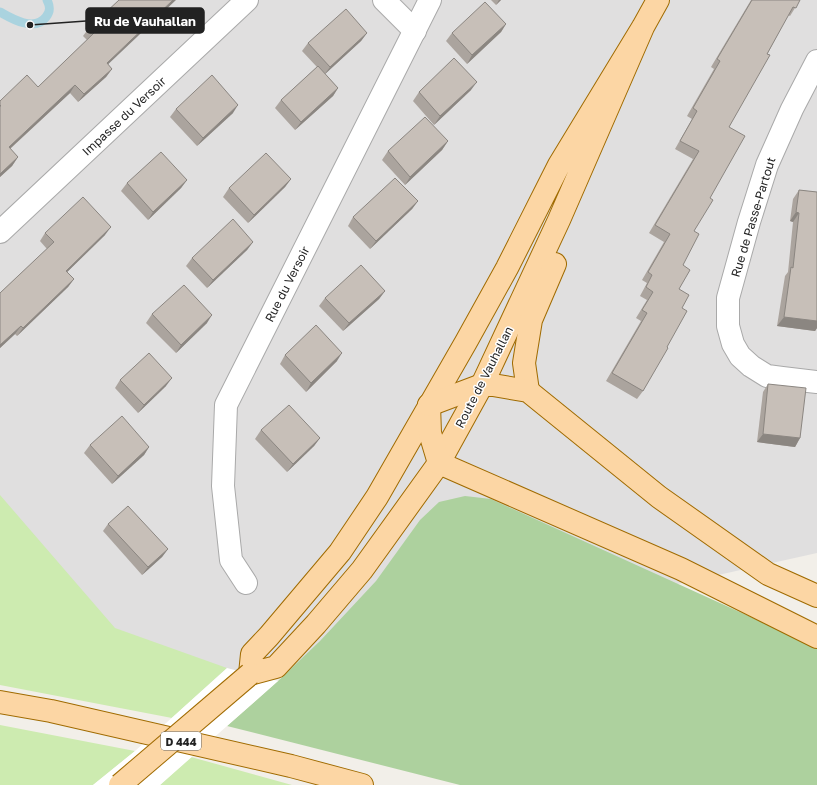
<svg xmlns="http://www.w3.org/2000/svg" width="817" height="785" viewBox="0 0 817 785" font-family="'Golos Text',sans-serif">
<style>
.residential{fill:#e0dfdf}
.grass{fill:#cdebb0}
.forest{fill:#add19e}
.pier{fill:#fff}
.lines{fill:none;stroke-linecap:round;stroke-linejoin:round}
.stream{stroke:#aad3df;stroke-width:9}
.minor-casing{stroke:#a9a9a9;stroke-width:24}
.major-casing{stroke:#a06b00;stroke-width:24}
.minor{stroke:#fff;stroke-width:22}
.major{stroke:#fcd6a4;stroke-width:22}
.major-bridge-casing{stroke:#a06b00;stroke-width:24;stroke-linecap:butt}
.major-bridge{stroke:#fcd6a4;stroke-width:22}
.wall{fill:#aba49e}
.shaded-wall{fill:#8b8681}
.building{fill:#c7bfb8;stroke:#8b8681}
.labels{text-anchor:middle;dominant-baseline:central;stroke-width:3;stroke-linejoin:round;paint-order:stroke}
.shield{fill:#fff;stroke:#646464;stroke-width:1}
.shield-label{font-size:11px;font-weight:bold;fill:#222}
.street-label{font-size:12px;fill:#222;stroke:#fff}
.leader{fill:none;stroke:#222;stroke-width:1.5}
.callout-dot{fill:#222;stroke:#fff;stroke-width:1.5}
.callout{fill:#222;stroke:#222;stroke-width:1.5}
.callout-label{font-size:13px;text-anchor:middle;font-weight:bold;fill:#fff}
</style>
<rect width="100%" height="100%" fill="#f2efe9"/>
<path class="residential" d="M0,0H817V553L154,701L0,664Z"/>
<g class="grass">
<path d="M0,495L115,628L227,668L172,718L0,685Z"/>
<path d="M0,725L135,751L93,785H0Z"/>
<path d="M191,757L292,785H160Z"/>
</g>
<path class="forest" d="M465,496L491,499L817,647V785H460L227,726L278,681L320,641L376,581L420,520L439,502Z"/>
<path class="pier" d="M227,668L278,681L160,785H93L135,751Z"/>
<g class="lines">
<path class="stream" d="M0,12C12,19 35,32 46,17C51,11 50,6 47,0"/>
<g class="minor-casing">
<g id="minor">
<path d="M384,0L415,31"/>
<path d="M817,61L792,109L767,165L749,222L728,298V326L733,344L740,356L751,366L767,376L782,378L817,382"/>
<path d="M0,232L247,0"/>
<path d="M246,583L231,560L223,486L226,405L430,0"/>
</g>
</g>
<g class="major-casing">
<g id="major">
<path d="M643,27L559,220L482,385L439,463L362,570L316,624L276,667L250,674L252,654L269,636L340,552L377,497L466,342L507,268L559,165L643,27L658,0"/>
<path d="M528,391L524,363L531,320L555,264"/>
<path d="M429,405L430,433L439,463L681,569L817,637"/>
<path d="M429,405L482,385H493L528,391L659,497L768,574L817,596"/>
<path d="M0,702L51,711L291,766L362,785"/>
</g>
</g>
<use href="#minor" class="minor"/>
<use href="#major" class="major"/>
<g class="major-bridge-casing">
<path id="major-bridge" d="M120,785L250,674"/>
</g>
<use href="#major-bridge" class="major-bridge"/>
</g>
<g class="wall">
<path d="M119,0L108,65L112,69L106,77L78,102L70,93L10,149L18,157L12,166L0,177V101L38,87L87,40L83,36L89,28Z"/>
<path d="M491,0H501L496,5Z"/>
<path d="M751,0H800L790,16L788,15L729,127L710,198L694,231L683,265L679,289L682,308L667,347L643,391L637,399L606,381L641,321L636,318L647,300L640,296L647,283L642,280L664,242L649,233L693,159L675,149L692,119L687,116L714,69L711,67Z"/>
<path d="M506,24L501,32L467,64L446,41L452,33Z"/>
<path d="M367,33L361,41L325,74L338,88L333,96L295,130L275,108L281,100L317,67L302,51L308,43Z"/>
<path d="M471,90L434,125L413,101L419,92Z"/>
<path d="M176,109L233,113L197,146L170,117Z"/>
<path d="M448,141L442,150L405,185L382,160L388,151Z"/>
<path d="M291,179L285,187L248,223L223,197L229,188Z"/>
<path d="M187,180L181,188L148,220L121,191L127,183Z"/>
<path d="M799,190L817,192V328L815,331L777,326L785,276L788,272L793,222L790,221L793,199Z"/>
<path d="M418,201L412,209L370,249L348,226L353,217Z"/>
<path d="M45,233L105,235L67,272L74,279L68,287L17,336L15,334L0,348V293L47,249L40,241Z"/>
<path d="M253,242L247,250L207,288L186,266L192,258Z"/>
<path d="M385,291L379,299L343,331L319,306L325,298Z"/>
<path d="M152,314L207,323L176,353L146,323Z"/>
<path d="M285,355L337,361L306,392L280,364Z"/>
<path d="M120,380L166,386L138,413L115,388Z"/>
<path d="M768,384L800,438L795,447L757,442L763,392Z"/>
<path d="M261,430L320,438L314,446L287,472L255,439Z"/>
<path d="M90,445L149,447L144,455L112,484L84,453Z"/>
<path d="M108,524L168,549L162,557L142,575L103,531Z"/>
</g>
<g class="shaded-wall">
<path d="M173,0H176L101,71L107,63Z"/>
<path d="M499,0H501L496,5Z"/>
<path d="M506,24L501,32L467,64L472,55Z"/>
<path d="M367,33L361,41L324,75L330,67Z"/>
<path d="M112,69L106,77L78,102L84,94Z"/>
<path d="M477,82L471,90L434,125L440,116Z"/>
<path d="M75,85L70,93L3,155L9,147Z"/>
<path d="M338,88L333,96L295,130L301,122Z"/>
<path d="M238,105L233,113L197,146L203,138Z"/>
<path d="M448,141L442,150L405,185L410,177Z"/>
<path d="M18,157L12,166L0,177V174Z"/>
<path d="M291,179L285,187L248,223L254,215Z"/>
<path d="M187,180L181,188L148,220L153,212Z"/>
<path d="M418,201L412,209L370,249L376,241Z"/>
<path d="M796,212L799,213L793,222L790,221Z"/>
<path d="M111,227L105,235L60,279L66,271Z"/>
<path d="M253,242L247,250L207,288L213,280Z"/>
<path d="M74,279L68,287L17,336L23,328Z"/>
<path d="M385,291L379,299L343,331L349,323Z"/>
<path d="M212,315L207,323L176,353L181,345Z"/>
<path d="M784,317L817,321V328L815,331L777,326Z"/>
<path d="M21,326L15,334L0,348V345Z"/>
<path d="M342,353L337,361L306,392L311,383Z"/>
<path d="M172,378L166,386L138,413L144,405Z"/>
<path d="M763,434L800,438L795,447L757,442Z"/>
<path d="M320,438L314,446L287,472L293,464Z"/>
<path d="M149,447L144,455L112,484L118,476Z"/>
<path d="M168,549L162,557L142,575L148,567Z"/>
</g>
<g class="building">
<path d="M119,0H173L107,63L112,69L84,94L75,85L9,147L18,157L0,174V106H1L0,105V101L27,75L38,87L94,33L89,28Z"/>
<path d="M752,0H800L796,8L793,7L767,54L770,55L729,127L745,136L710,198L713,200L694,231L699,234L683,265L690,270L679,289L689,295L682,308L687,311L667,347L668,348L643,391L612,373L647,313L642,310L653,292L646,287L652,275L648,272L670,234L655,225L699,151L680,141L697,111L693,108L720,61L717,59Z"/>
<path d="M485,2L506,24L472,55L452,33Z"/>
<path d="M346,9L367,33L330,67L308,43Z"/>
<path d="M454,58L477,82L440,116L419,92Z"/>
<path d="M318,66L338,88L301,122L281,100Z"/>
<path d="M212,75L238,105L203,138L176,109Z"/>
<path d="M425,117L448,141L410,177L388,151Z"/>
<path d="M161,152L187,180L153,212L127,183Z"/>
<path d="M266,153L291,179L254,215L229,188Z"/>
<path d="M395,178L418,201L376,241L353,217Z"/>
<path d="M799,190L817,192V321L784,317L791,267L793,268L799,213L796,212Z"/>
<path d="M83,197L111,227L66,271L74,279L23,328L21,326L0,345V293L54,242L45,233Z"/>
<path d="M233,219L253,242L213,280L192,258Z"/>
<path d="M361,265L385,291L349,323L325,298Z"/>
<path d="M184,285L212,315L181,345L152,314Z"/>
<path d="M316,325L342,353L311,383L285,355Z"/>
<path d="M149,353L172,378L144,405L120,380Z"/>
<path d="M768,384L806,388L800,438L763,434Z"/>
<path d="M289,405L320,438L293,464L261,430Z"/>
<path d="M122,416L149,447L118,476L90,445Z"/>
<path d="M128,506L168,549L148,567L108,524Z"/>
</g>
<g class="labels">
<rect class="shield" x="161" y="732" width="40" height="18" rx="3"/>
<g class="shield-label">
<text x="181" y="741">D 444</text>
</g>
<g class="street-label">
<text transform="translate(124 116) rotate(-43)">Impasse du Versoir</text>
<text transform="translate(753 217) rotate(-73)">Rue de Passe-Partout</text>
<text transform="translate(287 284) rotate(-63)">Rue du Versoir</text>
<text transform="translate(484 377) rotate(-63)">Route de Vauhallan</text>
</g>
</g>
<path class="leader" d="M30 25L86 21"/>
<circle class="callout-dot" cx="30" cy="25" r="4"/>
<rect class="callout" x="86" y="8" width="118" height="25" rx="4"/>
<g class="callout-label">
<text x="145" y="26">Ru de Vauhallan</text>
</g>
</svg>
